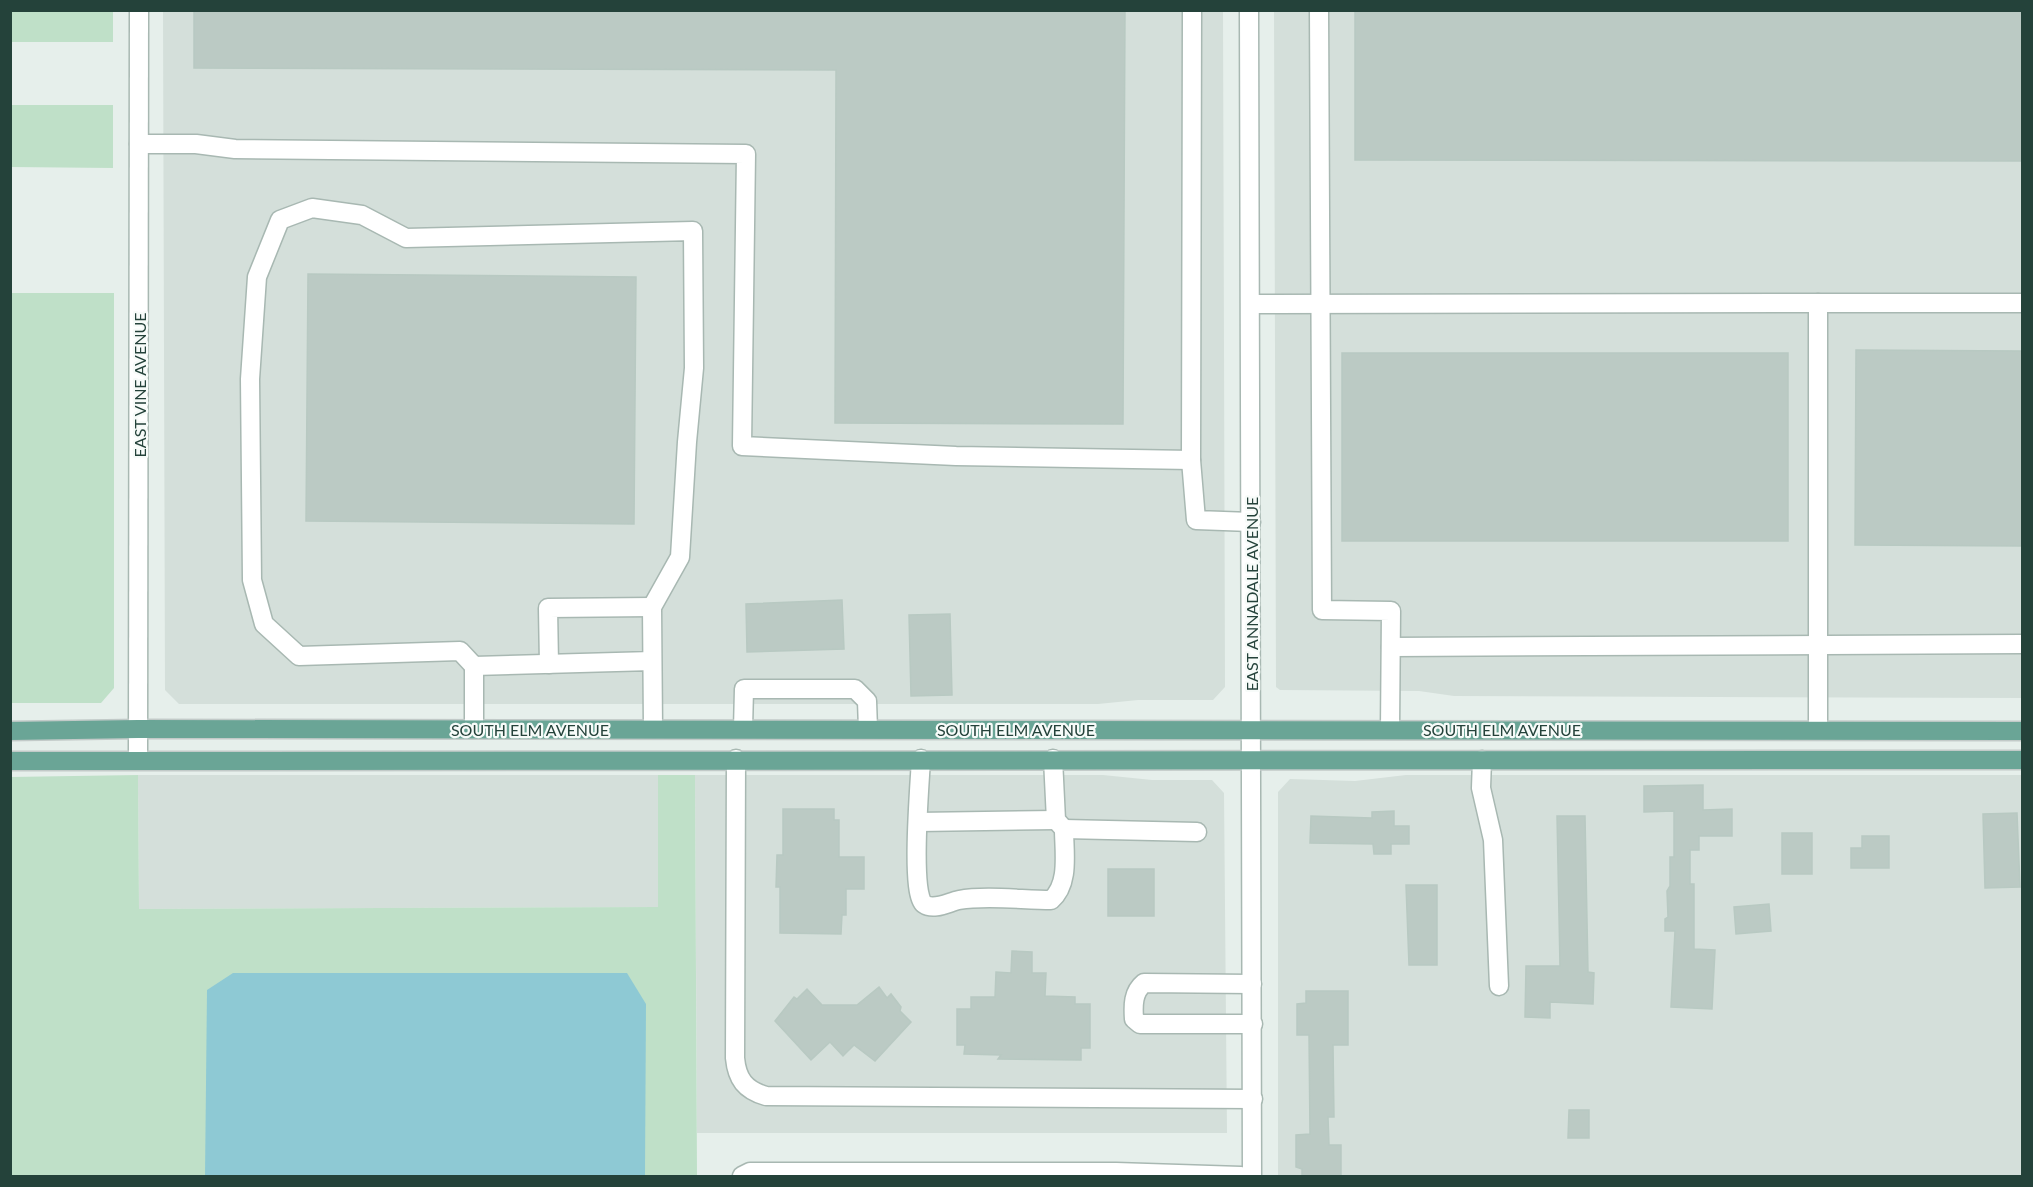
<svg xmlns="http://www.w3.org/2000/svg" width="2033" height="1187" viewBox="0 0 2033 1187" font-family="Lato,sans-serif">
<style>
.built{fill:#d4dfda}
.green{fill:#bfe0c8}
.water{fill:#8ec9d4}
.building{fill:#bbcac4;stroke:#b8c9c2;stroke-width:1.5}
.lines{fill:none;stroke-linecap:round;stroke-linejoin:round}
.minor-casing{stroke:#a8b8b2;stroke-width:21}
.major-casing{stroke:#c2cac8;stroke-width:21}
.minor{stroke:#fff;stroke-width:18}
.major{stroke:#6aa596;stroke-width:18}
.labels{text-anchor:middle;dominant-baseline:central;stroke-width:4.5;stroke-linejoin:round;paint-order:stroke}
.street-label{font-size:16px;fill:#24423a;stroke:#f7fbf9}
</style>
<rect width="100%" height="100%" fill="#e6efeb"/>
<g class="built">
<path d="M163,11H1223L1225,687L1213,700H1138L1098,704H179L165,690Z"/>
<path d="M1274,11H2022V698L1454,696L1419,691L1280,690L1276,687Z"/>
<path d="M138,775H658V907L139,909Z"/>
<path d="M695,775H1103L1152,780H1212L1224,793L1227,1133H697Z"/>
<path d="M1406,775H2022V1176H1278V792L1290,779L1355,781Z"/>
</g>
<g class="green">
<path d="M10,11H113V42H11Z"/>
<path d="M11,105H113V168L11,167Z"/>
<path d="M10,293H114V688L101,703H11Z"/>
<path d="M138,775L139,909L658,907V775H695L697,1176H11L10,777Z"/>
</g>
<path class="water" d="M233,973H627L646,1004L645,1176H205L207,990Z"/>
<g class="building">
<path d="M194,10H1125L1123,424L835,423L836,70L194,68Z"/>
<path d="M1355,10H2022V161L1355,160Z"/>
<path d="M308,274L636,277L634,524L306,521Z"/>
<path d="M1856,350L2022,351V546L1855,545Z"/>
<rect x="1342" y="353" width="446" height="188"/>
<path d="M842,600L844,649L747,652L746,604Z"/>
<path d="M950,614L952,695L911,696L909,615Z"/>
<path d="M1703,785V810L1732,809V836H1699V850H1690V884H1694V949L1715,950L1712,1009L1671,1007L1675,931H1665V919L1668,917L1667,891L1670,886V857H1674V811L1644,812V786Z"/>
<path d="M783,809H834V820H839V857H864V889H846V915H842L841,934L780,933V887H776L777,855H783Z"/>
<path d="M1394,811V826H1409V844H1391V854H1374L1373,844L1310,843L1311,816L1372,818V812Z"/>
<path d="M2017,813L2020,887L1985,888L1983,814Z"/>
<path d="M1557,816H1585L1588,972L1594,973L1593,1004L1550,1002V1018L1525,1017L1526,966H1560Z"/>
<rect x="1782" y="833" width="30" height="41"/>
<path d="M1862,836H1889V868H1851V848H1862Z"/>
<rect x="1108" y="869" width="46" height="47"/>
<path d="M1406,885H1437V965H1409Z"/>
<path d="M1769,904L1771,931L1736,934L1734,907Z"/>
<path d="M1012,951L1032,952V973H1046L1045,996L1075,997V1004H1090V1048H1081V1060L998,1059L1001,1055L964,1054L965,1045H957V1009H971V997H995L996,972L1011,973Z"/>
<path d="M879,987L887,998L891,994L901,1007L900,1011L911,1022L875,1061L854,1045L843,1056L830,1042L811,1060L775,1021L794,997L797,999L807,989L822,1005H857Z"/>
<path d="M1306,991H1348V1045H1333L1334,1117H1328L1329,1145H1341V1176H1302V1169L1296,1167V1135L1310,1134L1309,1035H1297V1004L1306,1003Z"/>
<path d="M1569,1110H1589V1138H1568Z"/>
</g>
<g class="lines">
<g class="minor-casing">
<g id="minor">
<path d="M1249,10L1252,1176"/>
<path d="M1319,10L1322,610L1391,611L1390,729"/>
<path d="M139,144H196L235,149L746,154L742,446L956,456L1191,460L1192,10"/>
<path d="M1818,303H2022"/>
<path d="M1251,304L1818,303V730"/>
<path d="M1191,460L1196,520L1251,522"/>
<path d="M1391,647L2022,644"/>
<path d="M652,661L474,666L460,651L299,656L264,624L252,580L250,379L257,277L280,220L312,208L362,215L406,238L693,231L694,368L687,442L680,557L652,607L653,729"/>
<path d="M549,664L548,608L652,607"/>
<path d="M474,666V729"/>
<path d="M743,729L744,689H855L867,701L868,729"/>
<path d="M138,759L139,10"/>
<path d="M736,759L735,1058C737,1079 745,1090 766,1096L1253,1099"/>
<path d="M921,759C920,781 910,894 924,904C934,911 949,902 959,900C986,895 1023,900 1051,900C1070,884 1064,852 1064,829L1056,820L1053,759"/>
<path d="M1482,760L1481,788L1493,840L1499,986"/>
<path d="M918,822L1056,820"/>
<path d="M1064,829L1197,832"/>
<path d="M1252,984L1144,983C1133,992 1133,1005 1134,1019L1140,1024H1253"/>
<path d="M742,1176L750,1172H1116L1241,1176"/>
</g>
</g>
<g class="major-casing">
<g id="major">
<path d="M10,731L138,729L2022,731"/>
<path d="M10,761L2022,760"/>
</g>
</g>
<use href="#minor" class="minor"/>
<use href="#major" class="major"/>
</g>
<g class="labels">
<g class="street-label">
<text transform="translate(139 385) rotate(-90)">EAST VINE AVENUE</text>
<text transform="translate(1251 594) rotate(-90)">EAST ANNADALE AVENUE</text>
<text x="530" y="729">SOUTH ELM AVENUE</text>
<text x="1016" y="729">SOUTH ELM AVENUE</text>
<text x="1502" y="729">SOUTH ELM AVENUE</text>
</g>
</g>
<rect width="2033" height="1187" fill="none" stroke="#24423a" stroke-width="24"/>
</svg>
